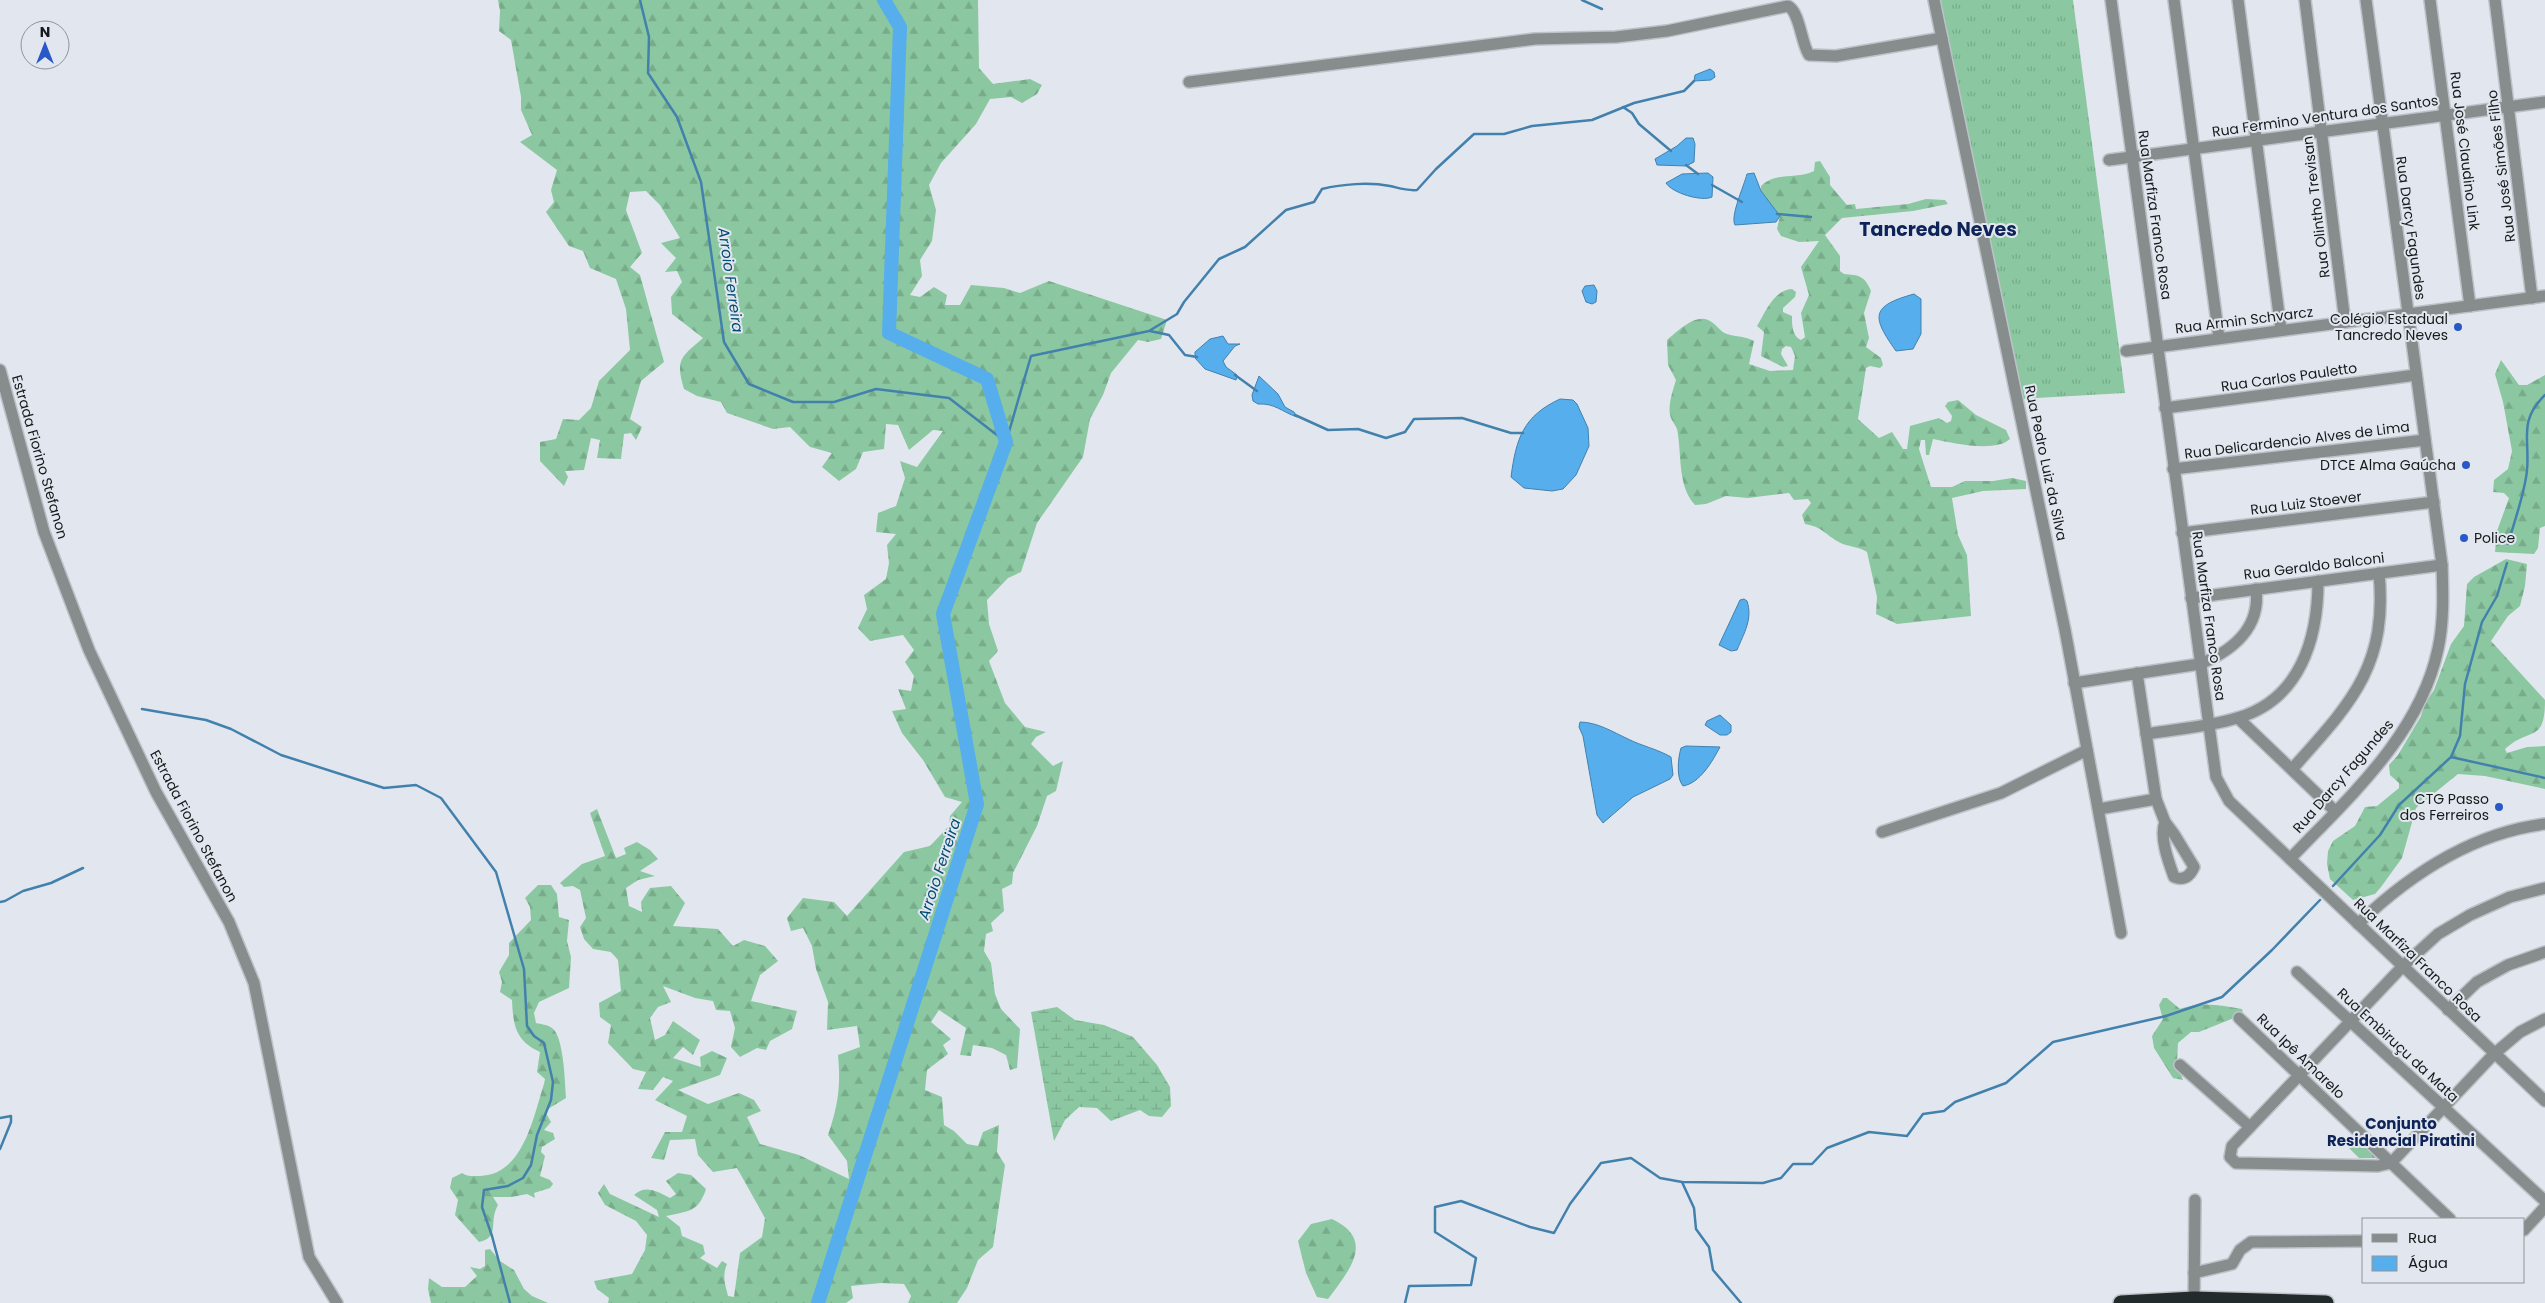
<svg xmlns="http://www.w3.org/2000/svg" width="2545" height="1303" viewBox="0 0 2545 1303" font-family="Poppins,sans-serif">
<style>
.grass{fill:url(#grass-tufts)}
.forest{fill:url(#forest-firs)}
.wetland{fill:url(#wetland-marsh)}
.water{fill:#56aeec;stroke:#4381ad}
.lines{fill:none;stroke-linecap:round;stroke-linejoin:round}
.stream{stroke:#4381ad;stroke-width:2.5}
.river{stroke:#56aeec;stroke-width:14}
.minor-casing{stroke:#bdc2c9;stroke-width:14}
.highway-casing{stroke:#bdc2c9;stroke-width:18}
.minor{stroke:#878c8c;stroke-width:11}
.highway{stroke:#222a2b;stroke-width:15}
.poi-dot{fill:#2a58c6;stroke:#e2e7ef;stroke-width:2}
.labels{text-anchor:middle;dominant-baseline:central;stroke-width:4;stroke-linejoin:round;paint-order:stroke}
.street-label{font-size:14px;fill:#17191b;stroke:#e2e7ef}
.poi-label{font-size:14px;fill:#17191b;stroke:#e2e7ef;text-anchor:end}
.water-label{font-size:15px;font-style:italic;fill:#024b73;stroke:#e2e7ef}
.neighbourhood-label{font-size:15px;font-weight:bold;fill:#0e2459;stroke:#e2e7ef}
.district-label{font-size:19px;font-weight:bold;fill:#0e2459;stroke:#e2e7ef}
</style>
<defs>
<pattern id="grass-tufts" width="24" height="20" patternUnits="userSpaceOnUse" patternTransform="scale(1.25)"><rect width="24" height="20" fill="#8bc8a1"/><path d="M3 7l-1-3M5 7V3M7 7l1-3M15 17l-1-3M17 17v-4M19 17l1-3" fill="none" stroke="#77ab8a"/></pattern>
<pattern id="forest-firs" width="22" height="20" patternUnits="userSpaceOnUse" patternTransform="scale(1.25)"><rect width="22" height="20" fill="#8bc8a1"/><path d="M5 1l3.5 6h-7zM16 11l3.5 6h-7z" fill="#77ab8a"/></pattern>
<pattern id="wetland-marsh" width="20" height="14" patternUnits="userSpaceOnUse" patternTransform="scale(1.25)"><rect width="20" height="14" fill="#8bc8a1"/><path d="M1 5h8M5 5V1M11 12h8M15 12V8" fill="none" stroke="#77ab8a"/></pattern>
</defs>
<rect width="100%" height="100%" fill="#e2e7ef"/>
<g class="grass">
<path d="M1940,0H2073L2125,393L2020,399Z"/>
<path d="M2357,1136L2380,1158H2359L2347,1146Z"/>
</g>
<g class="forest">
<path d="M498,0H978L979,68L993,84L1030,79L1042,85L1037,94L1022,103L1011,97L990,99L976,124L941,163L929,185L936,210L932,241L920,260L922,276L910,295L920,297L934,287L947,295L945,305H960L971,285L1004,288L1020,293L1049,281L1167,320L1161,339L1148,342L1138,340L1111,373L1103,395L1090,419L1083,457L1037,523L1021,572L1008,578L987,600L989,624L998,651L989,661L1005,703L1025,727L1046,732L1036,737L1031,744L1053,766L1063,761L1056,791L1047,796L1037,826L1013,873L1012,884L1002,889L1004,911L991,923L993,931L986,934L984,951L991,963L995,994L1001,1009L1020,1029L1017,1068L1010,1070L1006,1055L992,1048L973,1045L971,1056L960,1055L966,1028L939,1010L931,1022L951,1039L943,1045L948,1054L927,1070L925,1090L942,1097L944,1125L954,1131L967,1144L978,1146L983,1132L999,1125L997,1152L1005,1165L993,1247L978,1260L967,1288L957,1303H908L911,1296L904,1284L881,1283L851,1286L853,1298L846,1303H608L609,1298L597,1289L594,1281L632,1274L645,1250L647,1235L636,1221L605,1205L598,1193L604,1184L610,1194L659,1217L657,1210L634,1195C646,1184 658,1192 670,1198L676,1194L666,1181L678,1173L691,1175L706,1189C698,1213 688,1211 666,1216L680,1227L682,1236L703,1245L705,1254L700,1258L717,1268L722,1261L727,1264C722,1276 725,1284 728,1296L734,1297L740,1253L762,1237L765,1218L737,1168L713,1172L698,1155L695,1139L670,1140L664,1160L651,1158L665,1132H682L687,1116L655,1100L673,1081L663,1077L653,1090L638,1089L646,1072L633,1069L608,1043L611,1025L600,1017L599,1003L621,991L618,960L611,952L593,949L584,939L580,927L586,918L580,890L573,886L564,887L560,883L582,864L605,856L590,813L597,809L616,858L626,854L624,848L637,842L650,850L658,859L640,871L655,876L638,880L626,888L629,906L642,912L641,902L650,888L671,886L685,903L673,926L718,929L733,946L744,940L765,946L778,961L760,975L751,1001L797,1011L792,1029L770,1041L766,1050L757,1048L740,1057L731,1047L735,1028L730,1011L716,1010L713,1001L695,998L663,986L671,1002L658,1007L650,1018L655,1040L665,1035L673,1021L700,1040L693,1055L683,1047L673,1058L701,1067L700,1057L712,1051L727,1058L720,1075L678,1090L708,1104L739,1093L754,1100L761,1111L747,1117L760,1144L799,1155L849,1179L847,1161L828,1135C838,1106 841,1086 838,1055L860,1047L857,1026L827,1030L828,1002L816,969L812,946L803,928L791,931L787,918L803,898L834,902L847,916L904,852L930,846L949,826L950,816L962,802L945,797L923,760L902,733L892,711L906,709L898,689L911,691L914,676L905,662L914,650L903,635L870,641L858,628L867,609L864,595L886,579L889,563L887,545L896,534L876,532L878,513L896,506L905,478L900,461L917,467L943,431L933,430L909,450L898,425L886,424L884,449L863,452L856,469L839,481L822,467L832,453L810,447L790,427L773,429L727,413L721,402L697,396L684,389C675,359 681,357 703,338L672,314L671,297L682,282L677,271L665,272L676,258L661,243L680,238L660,205L646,191L630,192L626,210L642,253L630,267L640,275L664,362L641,381L630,419L642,427L636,440L631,433L624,434L621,459L597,458L600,440L591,438L584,470L565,471L568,477L564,486L540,461V442L556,439L563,419L579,420L591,408L599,381L630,350L626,309L616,279L590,268L583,251L569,246L546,212L554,202L551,190L557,170L520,142L532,135L521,110V97L511,40L499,31L500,11Z"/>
<path d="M1820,161L1830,177V185L1847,205L1855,204L1856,209L1908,204L1926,199L1945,200L1948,204L1913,211L1842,218L1825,235L1840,256V271L1844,274C1859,275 1865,276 1871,291L1864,313L1869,338L1866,347L1881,358L1883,365L1880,368L1870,366L1866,368L1858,419L1879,438L1892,432L1903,449H1907L1910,426L1939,418L1947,423L1951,421L1952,416L1945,406L1948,402L1958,400L1976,415L2006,430L2010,439C1995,453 1952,443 1933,439L1929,455H1926L1925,440H1921L1919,449L1931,487H1952L1965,481H1993L2012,478L2026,481V489L1983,491L1952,498L1958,535L1967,555L1971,616L1897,624L1876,614L1877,597L1867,552C1858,546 1846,547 1837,541C1822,532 1824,528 1805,524L1802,515L1811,503L1808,499L1794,500L1789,493L1748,498L1726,496L1706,504L1695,505C1677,486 1682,453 1677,429C1675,424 1671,420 1670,415C1668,404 1673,390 1676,380L1668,365L1667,340C1677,332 1694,314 1708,320C1716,323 1720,332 1727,334C1737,337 1745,336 1754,341L1749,364L1770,371L1793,370L1795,356L1791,347L1786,346L1782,349L1781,354L1788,366L1783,367L1761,356L1764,332L1757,326C1766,311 1774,290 1792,289L1796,292L1795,297L1783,308V312L1792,316C1792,325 1792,336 1801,340L1805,337L1801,313L1809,295L1801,267L1819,241L1799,242L1781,236L1777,229L1780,216L1761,191V186C1777,171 1795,180 1814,171L1815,162Z"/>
<path d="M2501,360L2519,385H2527L2545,375V526L2540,528L2538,548L2534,554L2495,552L2497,531L2509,498L2504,493L2493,492L2494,480L2508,469L2512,451L2503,402L2495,374Z"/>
<path d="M2506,559L2527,564L2525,586L2520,606L2508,616L2491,641L2545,700C2545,744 2530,726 2505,749L2507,753L2527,747L2545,746V789L2485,776L2458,774L2416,808L2402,858L2381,887L2375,894L2353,900L2330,879L2327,864L2328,851L2333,841L2355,826L2365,807L2377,806L2399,788V783L2390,775L2389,765L2398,755L2421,716L2425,703L2434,690L2451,644L2464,626L2467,584L2474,577Z"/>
<path d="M538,885H551L557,894L559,917L569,920L567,941L571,957L569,988L539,1002L534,1013L536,1023C541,1024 548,1025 552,1028C564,1036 565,1084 566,1098L548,1109L546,1113L551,1122L544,1130L553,1133L555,1139L542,1147L541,1152L545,1156L540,1176L550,1180L553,1184L550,1188L534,1193L535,1198L527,1194L512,1197H493L498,1205C488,1222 501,1237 479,1242L455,1215L458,1200L450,1188L452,1178L462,1173C467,1177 474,1176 480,1176C523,1175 533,1118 544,1084L545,1079L537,1072L540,1052C516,1041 513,1026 512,1000L500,992L502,982L499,972L509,955V943L531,920L530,907L525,898Z"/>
<path d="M2163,998H2167L2180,1009C2200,1001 2222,1005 2242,1009L2243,1013L2239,1016L2199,1032H2191L2178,1043L2177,1062L2183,1080L2173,1078L2154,1048L2152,1036L2163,1019L2159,1005Z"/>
<path d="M1332,1219C1377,1240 1348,1272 1328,1299L1317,1297L1306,1273L1298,1241L1311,1224Z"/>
<path d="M490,1249L500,1261L514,1270L524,1289L532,1296L548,1303H431L428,1289L429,1278L442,1287H465L477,1276L470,1267L480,1269L485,1266V1250Z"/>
</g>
<path class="wetland" d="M1057,1007L1075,1020L1104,1025L1133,1037L1157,1065L1170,1087L1171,1106L1162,1117L1149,1116L1140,1110L1111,1121L1097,1108L1079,1107L1065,1120L1054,1141L1031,1012Z"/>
<g class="water">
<path d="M1710,69L1714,72L1715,77L1711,80L1694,81L1695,75Z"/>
<path d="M1686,138H1693L1695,144L1694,162L1686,166L1657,165L1655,159L1677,146Z"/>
<path d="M1708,173L1713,177L1712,197C1702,202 1672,193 1666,183L1682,174Z"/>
<path d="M1754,173L1761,191L1780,216L1776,222L1735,225C1730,216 1744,186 1747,174Z"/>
<path d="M1594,285L1597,291L1596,302L1592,304L1586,302L1582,291L1585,286Z"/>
<path d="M1914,294L1921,299V334L1913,349L1896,351C1871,316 1871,306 1914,294Z"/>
<path d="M1223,336L1228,344H1240L1235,346L1223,361L1226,367L1237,375L1236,380L1205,369L1195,358V352L1210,339Z"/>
<path d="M1259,376L1278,394L1285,407L1294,412L1297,417C1282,412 1275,403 1258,404L1253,401L1252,395Z"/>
<path d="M1560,399L1573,400L1577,404L1588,428L1589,446L1576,475L1563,489L1552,491L1524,488L1511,477C1516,439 1523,416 1560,399Z"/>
<path d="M1744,599L1747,601C1753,619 1744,633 1737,650L1731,651L1719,645L1740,600Z"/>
<path d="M1720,715L1731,725V732L1727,735H1720L1705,725L1707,721Z"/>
<path d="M1580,722C1597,722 1613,732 1628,739C1642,746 1657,749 1671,757L1673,775L1670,779L1633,797L1603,823L1597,815L1583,736L1579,727Z"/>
<path d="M1686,746L1720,747C1712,762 1700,783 1683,786C1676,778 1678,758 1681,748Z"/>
</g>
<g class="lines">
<g class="stream">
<path d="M640,0L649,37L648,73L677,117L701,182L724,342L749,384L793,402H834L876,389L949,398L1006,442L1031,356L1149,331L1177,314L1184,302L1219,259L1245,247L1286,210L1314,202L1322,189C1342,184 1369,182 1390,186C1399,188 1407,191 1417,190L1436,169L1474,134H1504L1532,126L1592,120L1634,103L1684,91L1694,81"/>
<path d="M1582,0L1602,9"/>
<path d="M1623,107L1632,113L1639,124L1671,151"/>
<path d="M1686,165L1698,174"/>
<path d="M1712,185L1742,202"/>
<path d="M1777,214L1811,217"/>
<path d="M1150,331L1169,335L1185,355L1197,357"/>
<path d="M1235,375L1257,391"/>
<path d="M1295,415L1328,430L1358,429L1386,438L1405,432L1414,419L1462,418L1511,433H1523"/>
<path d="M2508,544C2514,522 2525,493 2527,470C2530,439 2518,421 2545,395"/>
<path d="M142,709L206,720L231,729L281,755L384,788L416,785L441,798L496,872L524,969L527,1026L534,1036L544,1043L553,1082L551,1100L537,1135L531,1165L523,1178L508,1186L484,1190L482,1207L492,1236L510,1303"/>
<path d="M2451,757L2545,778"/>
<path d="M2333,886L2380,835L2399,805L2451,757L2460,736L2465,684L2482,622L2497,596L2507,563"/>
<path d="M0,902L5,901L23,891L51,883L83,868"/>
<path d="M0,1118L11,1116V1122L0,1149"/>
<path d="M1682,1182L1694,1208L1696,1229L1709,1247L1713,1270L1741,1303"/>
<path d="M1405,1303L1409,1286L1471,1285L1476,1258L1435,1232V1207L1461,1201L1530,1227L1554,1233L1570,1204L1601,1163L1631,1158L1660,1178L1682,1182L1763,1183L1781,1178L1793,1164H1812L1827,1148L1869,1132L1907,1136L1923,1114L1944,1111L1955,1102L2006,1083L2053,1042L2166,1016L2222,997L2272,950L2320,900"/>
</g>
<path class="river" d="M818,1303L977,804L943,614L1006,442L987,379L889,333L900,27L884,0"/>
<g class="minor-casing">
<g id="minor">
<path d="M1934,0L2065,630L2121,933"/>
<path d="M2111,0L2216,777L2229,801L2545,1101"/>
<path d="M2174,0L2219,338"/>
<path d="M2238,0L2281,330"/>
<path d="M2305,0L2345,322"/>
<path d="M2430,0L2470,306"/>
<path d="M2495,0L2532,298"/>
<path d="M1189,82L1535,39L1616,37L1667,31L1788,6C1800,12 1801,43 1809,55L1836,56L1942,38"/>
<path d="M2109,160L2545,102"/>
<path d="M2126,351L2545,296"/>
<path d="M0,370L44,532L89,650L156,792L229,922L254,983L309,1257L337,1303"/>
<path d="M2165,408L2416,375"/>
<path d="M2173,469L2425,440"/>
<path d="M2182,533L2434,502"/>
<path d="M2191,598L2442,565"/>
<path d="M2137,673L2156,799L2165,822L2174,834L2194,867C2190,876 2184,881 2174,877C2169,863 2159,837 2165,822"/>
<path d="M2074,683L2200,664C2232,651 2261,628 2256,589"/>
<path d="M2238,718L2335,811"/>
<path d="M2146,734C2176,729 2208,727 2237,718C2300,700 2318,639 2318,581"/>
<path d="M2293,768C2351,703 2388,666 2379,573"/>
<path d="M2099,809L2156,799"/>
<path d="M1882,832L2001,793L2087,750"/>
<path d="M2290,859C2348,798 2420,735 2438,649C2444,622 2443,593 2442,565L2366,0"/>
<path d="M2545,888L2510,897L2470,915L2438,934L2403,966L2232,1146L2230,1157L2236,1163L2378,1166L2391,1163L2494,1054L2520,1032L2545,1019"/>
<path d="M2358,924C2409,875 2473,833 2545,824"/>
<path d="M2297,972L2545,1201"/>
<path d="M2448,1010L2477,982L2508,965L2545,952"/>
<path d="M2239,1018L2450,1219"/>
<path d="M2180,1065L2250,1127"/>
<path d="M2524,1230L2545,1207"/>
<path d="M2194,1273L2232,1264L2240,1250L2251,1242L2364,1241"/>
<path d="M2194,1303L2195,1200"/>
</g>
</g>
<g class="highway-casing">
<path id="highway" d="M2121,1303L2194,1299L2326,1303"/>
</g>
<use href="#minor" class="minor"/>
<use href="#highway" class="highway"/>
</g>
<g class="poi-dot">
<circle cx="2458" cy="327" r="5"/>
<circle cx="2466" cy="465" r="5"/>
<circle cx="2464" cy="538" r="5"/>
<circle cx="2499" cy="807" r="5"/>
</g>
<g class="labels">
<g class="street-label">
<text transform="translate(2325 116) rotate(-8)">Rua Fermino Ventura dos Santos</text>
<text transform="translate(2465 151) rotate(83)">Rua José Claudino Link</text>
<text transform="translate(2501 166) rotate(-97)">Rua José Simões Filho</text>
<text transform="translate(2316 207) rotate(-97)">Rua Olintho Trevisan</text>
<text transform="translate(2155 215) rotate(82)">Rua Marfiza Franco Rosa</text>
<text transform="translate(2411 228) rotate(82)">Rua Darcy Fagundes</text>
<text transform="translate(2244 320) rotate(-7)">Rua Armin Schvarcz</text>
<text transform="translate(2289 377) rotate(-8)">Rua Carlos Pauletto</text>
<text transform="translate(2297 440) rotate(-7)">Rua Delicardencio Alves de Lima</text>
<text transform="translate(40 457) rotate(74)">Estrada Fiorino Stefanon</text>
<text transform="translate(2046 463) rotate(78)">Rua Pedro Luiz da Silva</text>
<text transform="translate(2306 503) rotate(-7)">Rua Luiz Stoever</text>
<text transform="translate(2314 566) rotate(-7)">Rua Geraldo Balconi</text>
<text transform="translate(2209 616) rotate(82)">Rua Marfiza Franco Rosa</text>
<text transform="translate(2343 776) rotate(-49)">Rua Darcy Fagundes</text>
<text transform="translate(194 826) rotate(62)">Estrada Fiorino Stefanon</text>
<text transform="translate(2418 960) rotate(44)">Rua Marfiza Franco Rosa</text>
<text transform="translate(2398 1045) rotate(43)">Rua Embiruçu da Mata</text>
<text transform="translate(2301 1056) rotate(44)">Rua Ipê Amarelo</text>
</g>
<g class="poi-label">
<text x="2448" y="319">Colégio Estadual<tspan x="2448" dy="16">Tancredo Neves</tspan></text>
<text x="2456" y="465">DTCE Alma Gaúcha</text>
<text x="2474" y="538" text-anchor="start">Police</text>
<text x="2489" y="799">CTG Passo<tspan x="2489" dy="16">dos Ferreiros</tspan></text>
</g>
<g class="water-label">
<text transform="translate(731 280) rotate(82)">Arroio Ferreira</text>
<text transform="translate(939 869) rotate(-72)">Arroio Ferreira</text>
</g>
<g class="neighbourhood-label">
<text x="2401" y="1123">Conjunto<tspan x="2401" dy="17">Residencial Piratini</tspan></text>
</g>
<g class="district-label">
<text x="1938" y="229">Tancredo Neves</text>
</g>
</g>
<rect x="2362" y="1218" width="162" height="65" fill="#e2e7ef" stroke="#91959a"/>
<rect x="2372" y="1234" width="25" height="8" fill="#878c8c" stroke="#91959a"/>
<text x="2408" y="1243" font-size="15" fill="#17191b">Rua</text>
<rect x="2372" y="1256" width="25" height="15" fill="#56aeec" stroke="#91959a"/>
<text x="2408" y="1268" font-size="15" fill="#17191b">Água</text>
<g transform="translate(45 45)"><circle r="24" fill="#e2e7ef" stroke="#91959a"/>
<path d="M0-4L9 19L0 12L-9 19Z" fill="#2a58c6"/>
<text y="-8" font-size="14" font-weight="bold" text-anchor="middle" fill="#17191b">N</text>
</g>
</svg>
